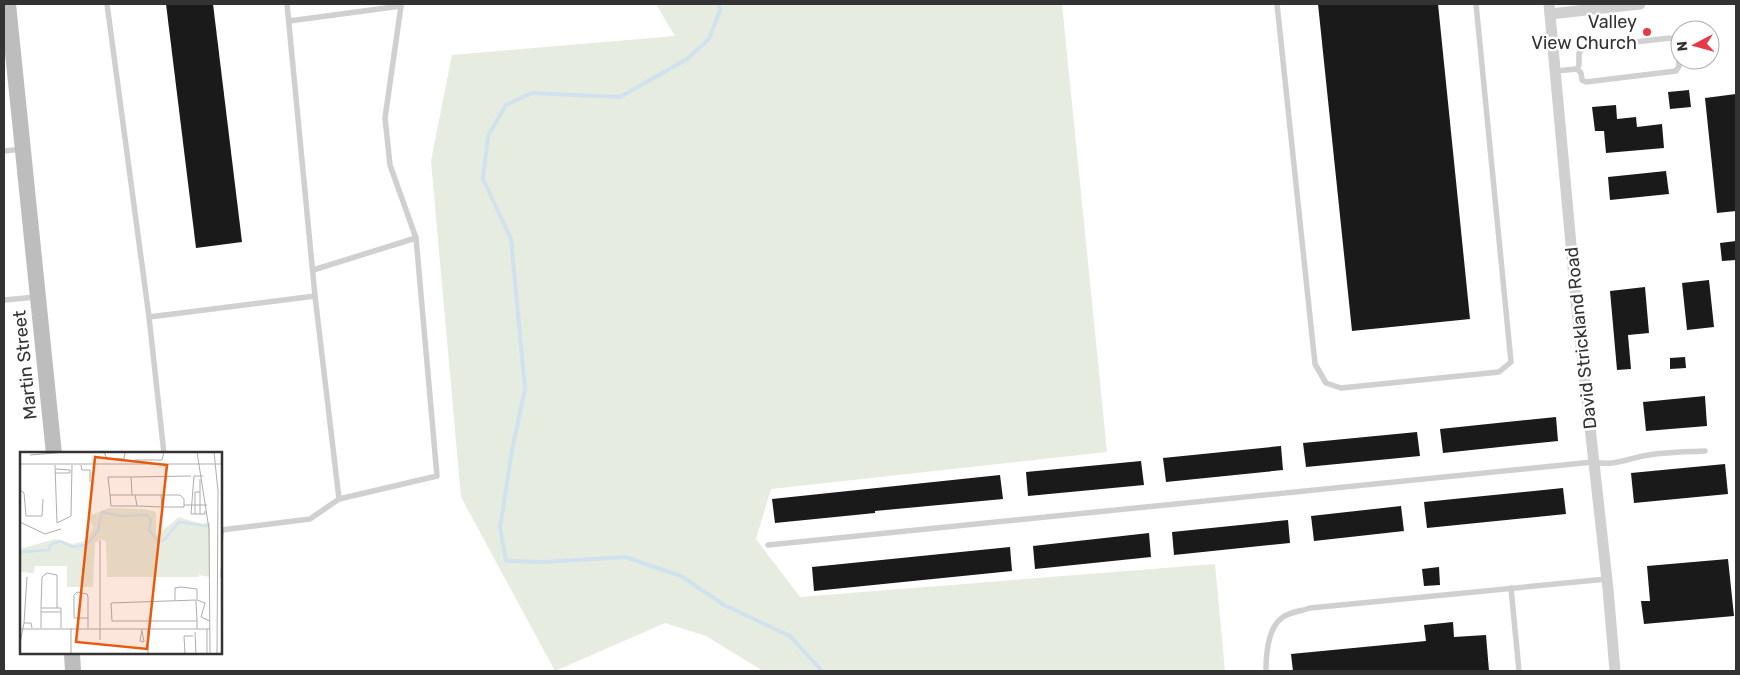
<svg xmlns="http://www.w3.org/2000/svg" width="1740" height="675" viewBox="0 0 1740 675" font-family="Rubik,sans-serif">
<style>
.green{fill:#e6ecdf}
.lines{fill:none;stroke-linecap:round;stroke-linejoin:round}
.stream{stroke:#cfe2ee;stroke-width:4}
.building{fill:#1a1a1a}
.lane{stroke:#d0d0d0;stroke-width:5.5}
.street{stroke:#d0d0d0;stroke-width:11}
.secondary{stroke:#bdbdbd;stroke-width:16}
.poi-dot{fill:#e63946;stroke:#fff;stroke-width:2}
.labels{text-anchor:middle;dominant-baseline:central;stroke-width:5;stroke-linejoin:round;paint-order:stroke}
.poi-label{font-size:18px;fill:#333;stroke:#fff;text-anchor:end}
.street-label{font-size:18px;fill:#333;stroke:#fff}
.inset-river{fill:none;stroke:#cfe2ee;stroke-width:2.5}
.inset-road{fill:none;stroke:#adadad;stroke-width:1}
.view{fill:#e8590c;fill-opacity:0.15;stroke:#e8590c;stroke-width:2.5}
.inset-edge{fill:none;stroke:#333;stroke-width:2.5}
</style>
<rect width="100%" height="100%" fill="#fff"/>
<path class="green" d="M656,4H1062L1107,452L771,489L756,539L800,597L1215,564L1225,671H763L706,636L665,623L555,671L461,497L431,161L452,55L675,36Z"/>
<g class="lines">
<path class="stream" d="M719,4L720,10L709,39L687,59L620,97L532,93L506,105L488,136L483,179L511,239L525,389L512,450L500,528L506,561L544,562L625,557L681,576L724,605L790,636L822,671"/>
</g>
<g class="building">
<path d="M166,4H213L242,242L196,248Z"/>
<path d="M1318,4H1438L1470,319L1352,331Z"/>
<path d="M1689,90L1691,107L1670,109L1668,92Z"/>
<path d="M1736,94V211L1717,213L1705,98Z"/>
<path d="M1616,105L1617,119L1636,117L1637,127L1662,124L1664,148L1606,153L1604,131H1595L1592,107Z"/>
<path d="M1666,171L1669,194L1610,200L1608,177Z"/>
<path d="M1736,241V260L1722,261L1720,243Z"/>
<path d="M1709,280L1714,327L1687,330L1682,283Z"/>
<path d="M1645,287L1649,333L1628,335L1631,369L1617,370L1610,291Z"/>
<path d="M1685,357L1686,368L1670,369V358Z"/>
<path d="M1705,396L1707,426L1646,431L1643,402Z"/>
<path d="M1556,417L1558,441L1443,453L1440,429Z"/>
<path d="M1417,432L1420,456L1306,467L1303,443Z"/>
<path d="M1281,446L1283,470L1166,482L1163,458Z"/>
<path d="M1141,461L1144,485L1028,496L1026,472Z"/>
<path d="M1725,464L1728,494L1634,503L1631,473Z"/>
<path d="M1000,475L1003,499L875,511V513L775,523L772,499Z"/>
<path d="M1563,488L1566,514L1427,528L1424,502Z"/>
<path d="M1401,506L1404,531L1314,541L1311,516Z"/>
<path d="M1288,520L1290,543L1174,555L1172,532Z"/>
<path d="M1149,533L1151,557L1035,569L1033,546Z"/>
<path d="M1010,547L1012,571L814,591L812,567Z"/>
<path d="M1728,559L1734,616L1644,624L1641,601H1650L1647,566Z"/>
<path d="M1439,567L1440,585L1424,586L1422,569Z"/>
<path d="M1453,622L1454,637L1486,635L1489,671H1293L1291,654L1426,641L1424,625Z"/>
</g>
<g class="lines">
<g class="lane">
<path d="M107,4L149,317L315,296L287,4"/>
<path d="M1277,4L1315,364L1326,383L1341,388L1499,372L1511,362L1476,4"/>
<path d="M401,6L385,118L390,165L416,238"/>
<path d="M289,21L401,6V4"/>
<path d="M1555,71L1577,69L1581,73L1582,80L1586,82L1676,71L1679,66L1677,41L1670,38L1583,48L1579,53V65L1577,69"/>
<path d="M4,151L22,149"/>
<path d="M313,270L416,238L437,476L339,499L315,296"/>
<path d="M4,300L36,297"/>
<path d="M149,317L164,454"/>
<path d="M221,530L310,519L339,499"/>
<path d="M768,545L1593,462C1614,466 1623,460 1643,456C1663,452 1685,452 1705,451"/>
<path d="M1511,588L1519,671"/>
<path d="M1266,671C1266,655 1268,627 1283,617C1290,612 1302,611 1310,608L1607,579"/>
</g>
<g class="street">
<path d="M1549,4L1577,310L1608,589L1615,671"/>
<path d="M1550,14L1640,4"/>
</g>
<g class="secondary">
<path d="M8,4L54,454"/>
<path d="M72,654L73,671"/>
</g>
</g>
<circle class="poi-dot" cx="1647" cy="32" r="5"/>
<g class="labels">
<g class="poi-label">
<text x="1637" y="22">Valley<tspan x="1637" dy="21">View Church</tspan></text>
</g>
<g class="street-label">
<text transform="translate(1581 338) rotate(-96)">David Strickland Road</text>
<text transform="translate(25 365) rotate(-96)">Martin Street</text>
</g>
</g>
<g transform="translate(20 452)">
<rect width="202" height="202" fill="#fff"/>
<path d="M89,56L125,57L136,60V84L159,65L182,72L190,70V125L179,123V125H87L86,89L81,87L75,91L73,135H47V114H15L14,121L0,120V97L35,87L53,92L65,89L73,76L69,64Z" fill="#e6ecdf"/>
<path class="inset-river" d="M0,100L29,98L30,93L40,89L53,95L66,93L78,79L82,60L100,64L127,63L131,68L129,78L138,89L144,88L159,70L188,74"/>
<path class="inset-road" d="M84,0L87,7H104L105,0M177,0L189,77L190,202M194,0L198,39L197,202M10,3L46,0M115,8H142L144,0M0,12H203M35,13L37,71L51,64L52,13M61,13L62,18H70V30M35,21H50V18L36,17M183,24H174L171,62H185V59M180,27V62M0,38L4,41L6,64H22L23,47M90,43L88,25H111M112,43H90L91,54H117L115,43M141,43L142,55H164V47L160,43H112L111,25L171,24M164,53H187M117,54L142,55M175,62V40H180M0,70L25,82L41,77M201,125L203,78M155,148V136L161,135L177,137V148L185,151M185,151L181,165L190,169M21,156L22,125L27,121L37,123V156M21,160H41M177,169L176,148L91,151L92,169H177V177M4,171L7,125M21,176V156H41V176M68,176V145L67,142L57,140L54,143V166H68M0,177H190M128,177V202M122,179L124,190L120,189L122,177M175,180L176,202M80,188V88M0,191L4,171H11L12,176M51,202V176M165,202L164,184H173M187,202V177"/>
<path class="view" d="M75,5L147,13L127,197L56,190Z"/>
<rect width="202" height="202" class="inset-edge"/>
</g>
<rect width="1740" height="675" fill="none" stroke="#333333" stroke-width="10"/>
<g transform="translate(1695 45) rotate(264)"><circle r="24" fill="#ffffff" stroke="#adadad"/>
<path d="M0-4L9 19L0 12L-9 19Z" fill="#e63946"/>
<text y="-8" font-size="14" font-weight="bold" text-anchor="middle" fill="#333333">N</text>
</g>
</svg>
